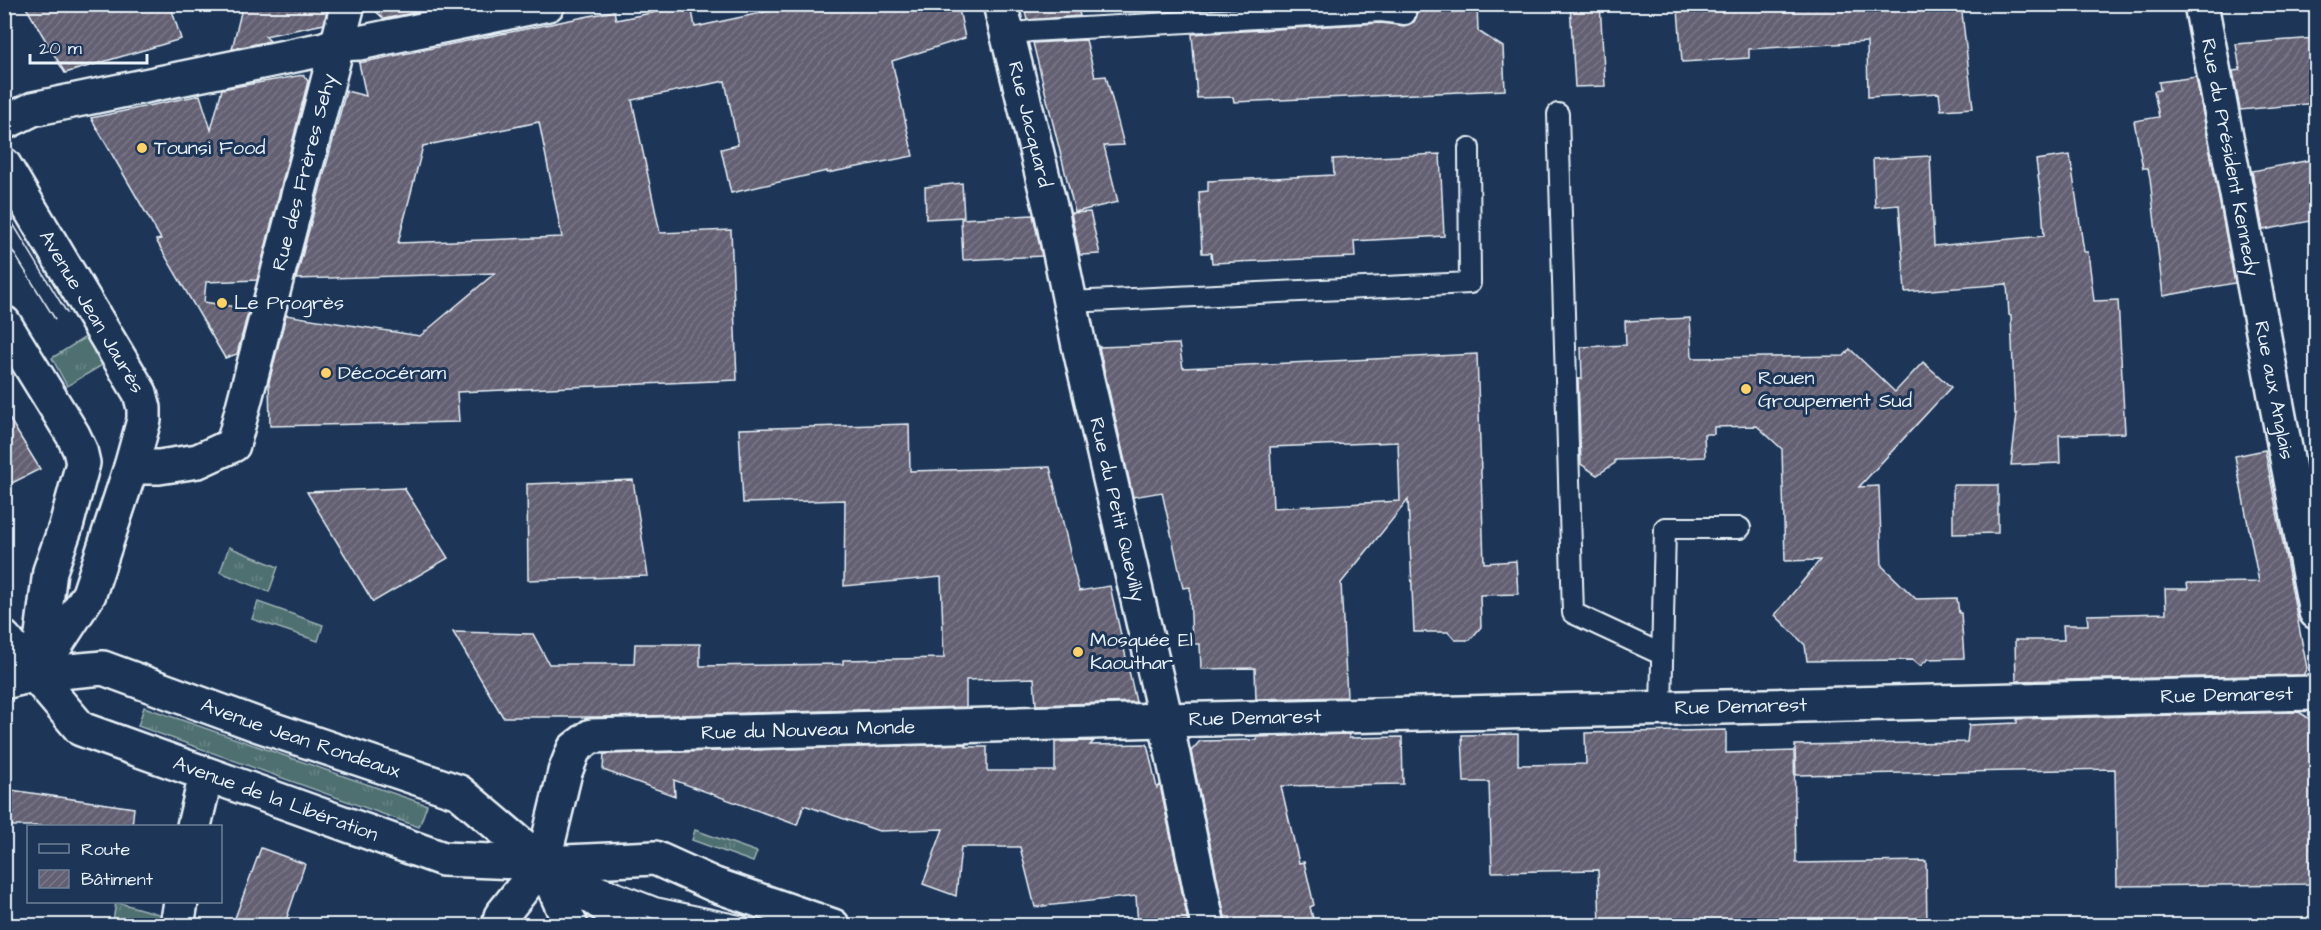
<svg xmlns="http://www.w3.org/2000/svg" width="2321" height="930" viewBox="0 0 2321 930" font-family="'Architects Daughter',sans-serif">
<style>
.grass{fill:url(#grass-tufts);stroke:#9cb0b4;stroke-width:1.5}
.building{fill:url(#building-hatch);stroke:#e8f1f8;stroke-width:1.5;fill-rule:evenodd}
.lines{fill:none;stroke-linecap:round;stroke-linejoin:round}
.lane-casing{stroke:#e8f1f8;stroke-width:24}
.street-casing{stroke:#e8f1f8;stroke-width:38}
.secondary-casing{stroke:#e8f1f8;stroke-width:38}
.lane{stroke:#1d3557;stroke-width:20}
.street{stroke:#1d3557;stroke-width:33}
.secondary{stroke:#1d3557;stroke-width:33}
.tram{stroke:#e8f1f8;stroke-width:1.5}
.poi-dot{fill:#ffd166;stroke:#1d3557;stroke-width:2}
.labels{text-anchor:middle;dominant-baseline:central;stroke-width:6;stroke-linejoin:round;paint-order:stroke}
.street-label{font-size:20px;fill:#e8f1f8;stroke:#1d3557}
.poi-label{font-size:20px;fill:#e8f1f8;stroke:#1d3557;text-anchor:start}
</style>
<defs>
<pattern id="grass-tufts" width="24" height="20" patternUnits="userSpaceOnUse" patternTransform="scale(1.5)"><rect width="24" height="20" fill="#4f7071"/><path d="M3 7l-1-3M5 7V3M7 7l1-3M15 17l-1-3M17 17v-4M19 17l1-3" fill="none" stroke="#688586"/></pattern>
<pattern id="building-hatch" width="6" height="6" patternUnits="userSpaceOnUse" patternTransform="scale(1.5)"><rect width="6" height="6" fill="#646073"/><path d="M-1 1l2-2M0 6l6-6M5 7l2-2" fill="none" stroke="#7a7788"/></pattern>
</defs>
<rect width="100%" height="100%" fill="#1d3557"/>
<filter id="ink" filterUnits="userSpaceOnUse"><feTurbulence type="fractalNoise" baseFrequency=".0167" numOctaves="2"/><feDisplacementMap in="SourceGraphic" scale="12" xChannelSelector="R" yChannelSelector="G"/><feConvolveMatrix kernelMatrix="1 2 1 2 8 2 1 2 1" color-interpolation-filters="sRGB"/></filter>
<g filter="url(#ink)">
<g class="grass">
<path d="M87,336L104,364L67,386L52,358Z"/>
<path d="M229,547L278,567L269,592L220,572Z"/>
<path d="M258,602L323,625L318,641L252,619Z"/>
<path d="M144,707L427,805L419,827L138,726Z"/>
<path d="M695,830L757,852L753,862L692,840Z"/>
<path d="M116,902L166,916L165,925H129L113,921Z"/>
</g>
<g class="building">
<path d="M24,4H170L181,39L65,73Z"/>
<path d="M243,4H328L324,24L265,36L270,41L232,49Z"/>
<path d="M368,4H453L384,19Z"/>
<path d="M802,4H958L965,38L892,61L913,156L827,173V171L731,193L721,149L738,145L725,81L632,100L660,233L731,230L737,380L457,392L459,422L270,426L269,382L286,315L420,336L495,273L296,279L346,91L366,96L359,63L614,11L616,20L691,5L695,27ZM539,122L562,237L398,243L423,146Z"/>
<path d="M1023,4H1077L1080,16L1027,20Z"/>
<path d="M1190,4H1284L1191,10Z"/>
<path d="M1412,4H1477L1478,31L1503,47L1505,90L1234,102L1233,97L1197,98L1192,34L1381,23L1404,26L1414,22L1417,16L1416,10Z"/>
<path d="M1570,4H1600L1605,86L1575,87Z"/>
<path d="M1755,4H1961L1973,108L1941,110L1939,93L1868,97L1867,42L1749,49V58L1682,62L1678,9Z"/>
<path d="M2316,38V103L2240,110L2233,71L2240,70L2236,44Z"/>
<path d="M1086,40L1095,77L1106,76L1124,145L1104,146L1118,202L1075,212L1033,43Z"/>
<path d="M303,75L308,81L257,280L206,282L204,302L249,309L237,354L225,358L156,240L161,239L91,118L200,95L211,130L222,89Z"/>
<path d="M2196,77L2235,283L2163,296L2150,178L2148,168H2143L2134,121L2159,117L2154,91L2160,90L2159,82Z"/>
<path d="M1440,154L1444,236L1354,241L1355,257L1212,263L1211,253H1202L1199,192L1208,191V181L1334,175L1333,159Z"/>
<path d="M2070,155L2084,252H2088L2094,301L2118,300L2125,433L2059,435L2060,463L2011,465L2017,414H2015L2011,316L2009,315L2007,284L1905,292L1899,205L1875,207L1873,159L1930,156L1934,246L2044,236L2042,205L2036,160Z"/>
<path d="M2316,159V220L2263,230L2252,171Z"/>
<path d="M962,183L964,217L926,219L925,187Z"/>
<path d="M1090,212L1100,254L1080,255L1071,213Z"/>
<path d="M1033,215L1042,256L963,260L961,219Z"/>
<path d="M1690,318L1692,358L1844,356L1850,349L1895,392L1923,362L1951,387L1859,487L1879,486L1882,566L1916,599L1957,598L1959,613H1961L1964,658L1928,659L1920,666L1913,660L1807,661L1805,645L1775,615L1820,560L1785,561L1782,449L1757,426L1714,427V434H1704L1705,457L1615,460V463L1597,475L1581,464L1578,379H1582L1581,347L1626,345L1625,321Z"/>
<path d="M1179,344L1183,368L1477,354L1484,563L1516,561L1518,594L1480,595L1481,627L1470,640H1455L1448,632H1414L1408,500L1341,583L1347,697L1256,699L1255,668L1201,669L1200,644H1192L1190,587L1183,588L1162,492L1133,497L1099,347ZM1398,442L1400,501L1273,508L1270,447Z"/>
<path d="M4,410L40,469L4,487Z"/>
<path d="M909,424L910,471L1050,467L1079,591L1110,586L1136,702L1036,705L1034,678L966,680V707L608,717H503L453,632L533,634L549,664H634L635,644H700V666L843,664V660L944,658L941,577L844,586L845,500L743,503L739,429Z"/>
<path d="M2265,450L2307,668L2303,675L2016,681L2015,640H2064L2063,625H2088L2087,615L2166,613L2165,589H2188L2187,583L2259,582L2235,456Z"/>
<path d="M2308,466H2316V514Z"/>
<path d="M633,480L648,576L528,580L527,484Z"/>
<path d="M1953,485H1998V533L1953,534Z"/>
<path d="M404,488L448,558L373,602L307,492Z"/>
<path d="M2299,712L2316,723V884L2117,886L2115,769L1796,775L1795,745L1967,742L1969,725L2017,723V719Z"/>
<path d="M1726,730V753L1794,751L1796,863L1926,861L1927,926H1709V921L1600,924L1598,870L1492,872L1489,782H1464L1462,735L1518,734V765L1586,764L1585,733Z"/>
<path d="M1349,734V738L1402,737L1403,784L1281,786L1299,863L1304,862L1314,905L1310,907L1315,926H1232L1230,917H1225L1191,751L1200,741L1257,740V737Z"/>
<path d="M1094,741L1090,745L1147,744L1157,788L1160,785L1188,921L1138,926L1136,896L1035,907L1020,847H961L956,896L923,884L943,829L879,831L804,805L797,825L674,780L675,796L603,770L604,754L966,744V747H987V771H1055V742Z"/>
<path d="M4,789L134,808L132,826H4Z"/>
<path d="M261,848L305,864L284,926H232Z"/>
</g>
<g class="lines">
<g class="lane-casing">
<g id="lane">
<path d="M1008,35L1031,31L1381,11L1405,14"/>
<path d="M1558,114L1573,613L1661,654"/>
<path d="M1070,302L1470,283L1469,148"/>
<path d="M1661,708L1665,528H1740"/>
<path d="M593,884L655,908L740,926"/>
</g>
</g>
<g class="street-casing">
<g id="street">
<path id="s1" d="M1000,4L1052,214L1078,341L1164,712L1208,926"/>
<path id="s2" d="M2201,4L2316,612"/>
<path d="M4,123L33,109L324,49L337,44L359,43L548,4"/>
<path id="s3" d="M131,467H159L198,461L233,445L348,4"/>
<path d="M194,826L206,775"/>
<path id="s4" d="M543,863L565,772L574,749L591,736L1165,720L2316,693"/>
<path d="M177,926L181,902"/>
</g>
</g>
<g class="secondary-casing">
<g id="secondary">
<path id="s5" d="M4,165L140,393L144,408V420L131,467L89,594L37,674"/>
<path d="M4,323L73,435L80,450L83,463L66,526L50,571L38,666"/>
<path id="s6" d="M4,638L81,729L443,859L543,863L655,858L715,885L833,926"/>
<path id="s7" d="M4,682L37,674L103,668L256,724L459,792L543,863L634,926"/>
<path d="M543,863L571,926"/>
<path d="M499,926L501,916L543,863"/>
</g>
</g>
<use href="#lane" class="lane"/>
<use href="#street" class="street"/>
<use href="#secondary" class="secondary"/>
<g class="tram">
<path d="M4,209L67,313"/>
<path d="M4,237L55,319"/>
</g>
</g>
</g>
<g class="poi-dot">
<circle cx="142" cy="148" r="6"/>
<circle cx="222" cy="303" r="6"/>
<circle cx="326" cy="373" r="6"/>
<circle cx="1746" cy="389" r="6"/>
<circle cx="1078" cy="652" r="6"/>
</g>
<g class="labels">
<g class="street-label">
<text stroke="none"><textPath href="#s1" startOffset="124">Rue Jacquard</textPath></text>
<text stroke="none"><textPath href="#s2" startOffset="156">Rue du Président Kennedy</textPath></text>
<text stroke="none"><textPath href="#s3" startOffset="388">Rue des Frères Sehy</textPath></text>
<text stroke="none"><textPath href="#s5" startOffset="171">Avenue Jean Jaurès</textPath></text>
<text stroke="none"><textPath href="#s2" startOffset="393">Rue aux Anglais</textPath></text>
<text stroke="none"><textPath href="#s1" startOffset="519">Rue du Petit Quevilly</textPath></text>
<text stroke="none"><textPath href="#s4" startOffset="1776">Rue Demarest</textPath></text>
<text stroke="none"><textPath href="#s4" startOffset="1290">Rue Demarest</textPath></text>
<text stroke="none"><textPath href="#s4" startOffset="804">Rue Demarest</textPath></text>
<text stroke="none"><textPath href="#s4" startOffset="357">Rue du Nouveau Monde</textPath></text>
<text stroke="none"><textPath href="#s7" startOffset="310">Avenue Jean Rondeaux</textPath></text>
<text stroke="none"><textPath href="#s6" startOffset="326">Avenue de la Libération</textPath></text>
</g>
<g class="poi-label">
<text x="154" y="148">Tounsi Food</text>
<text x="234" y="303">Le Progrès</text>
<text x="338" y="373">Décocéram</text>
<text x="1758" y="378">Rouen<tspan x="1758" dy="23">Groupement Sud</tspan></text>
<text x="1090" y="640">Mosquée El<tspan x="1090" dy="23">Kaouthar</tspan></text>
</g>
</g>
<rect width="2321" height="930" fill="none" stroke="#1d3557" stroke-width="24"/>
<rect x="12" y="12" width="2297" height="906" fill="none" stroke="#e8f1f8" stroke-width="2" filter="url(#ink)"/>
<rect x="27" y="825" width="195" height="78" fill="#1d3557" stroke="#6e8097" stroke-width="1.5"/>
<rect x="39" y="844" width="30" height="9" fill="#1d3557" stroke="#6e8097" stroke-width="1.5"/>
<text x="81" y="855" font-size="18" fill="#e8f1f8">Route</text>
<rect x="39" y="870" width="30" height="18" fill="url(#building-hatch)" stroke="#6e8097" stroke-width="1.5"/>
<text x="81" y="885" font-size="18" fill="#e8f1f8">Bâtiment</text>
<path d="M30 54v9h117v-9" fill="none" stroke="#e8f1f8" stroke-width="3"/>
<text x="39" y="54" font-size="18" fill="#e8f1f8" stroke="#1d3557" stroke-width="4.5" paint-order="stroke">20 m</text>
</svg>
